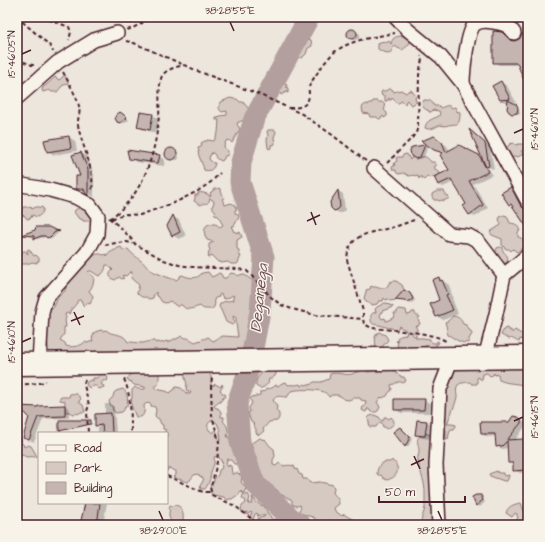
<svg xmlns="http://www.w3.org/2000/svg" width="545" height="542" viewBox="0 0 545 542" font-family="'Architects Daughter',sans-serif">
<style>
.green{fill:#d5c9c2;stroke:#907476;fill-rule:evenodd}
.shadow{fill:#0003}
.lines{fill:none;stroke-linecap:round;stroke-linejoin:round}
.river{stroke:#b39f9d;stroke-width:21}
.building{fill:#c4b5b0;stroke:#4a1f2b}
.minor-casing{stroke:#4a1f2b;stroke-width:16}
.trunk-casing{stroke:#4a1f2b;stroke-width:25}
.path{stroke:#4a1f2b;stroke-width:2;stroke-dasharray:4 3;stroke-linecap:butt}
.minor{stroke:#f7f3e8;stroke-width:13}
.trunk{stroke:#f7f3e8;stroke-width:22}
.ticks{fill:none;stroke:#4a1f2b;stroke-width:1.5}
.labels{text-anchor:middle;dominant-baseline:central;stroke-width:3;stroke-linejoin:round;paint-order:stroke}
.water-label{font-size:16px;font-style:italic;fill:#6f4c53;stroke:#f7f3e8}
.neatline{fill:none;stroke:#4a1f2b;stroke-width:1.5}
.ticks-label{font-size:10px;text-anchor:middle;fill:#4a1f2b}
</style>
<rect width="100%" height="100%" fill="#ece6dd"/>
<filter id="ink" filterUnits="userSpaceOnUse"><feTurbulence type="fractalNoise" baseFrequency=".025" numOctaves="2"/><feDisplacementMap in="SourceGraphic" scale="8" xChannelSelector="R" yChannelSelector="G"/><feConvolveMatrix kernelMatrix="1 2 1 2 8 2 1 2 1" color-interpolation-filters="sRGB"/></filter>
<g filter="url(#ink)">
<g class="green">
<path d="M400,36H405L410,41C410,45 405,48 402,50L394,46L392,50L390,53C386,53 382,52 378,49V44L380,42L385,41L386,43L389,41L391,44C392,38 395,37 400,36Z"/>
<path d="M308,39L311,40L312,46L308,48L306,54L302,58L299,57L296,55L297,50C301,46 303,43 308,39Z"/>
<path d="M65,75L68,83L62,86L57,92H52L49,90L43,92L42,90L43,87C47,85 52,80 55,77L59,80Z"/>
<path d="M278,84H286L287,85L286,87L288,88V93L286,92L281,95L280,93L277,94V95L278,97L275,98L271,95Z"/>
<path d="M389,89H392L394,92L401,90L406,93L408,91L411,90L416,96L415,99L417,102L415,103L412,105L410,104L407,100L406,101L405,104L401,101L399,103H397L392,98L391,100H389V98L387,101H385V96H382L381,93L382,91H385Z"/>
<path d="M230,98L234,99H237L240,102H243L248,108L250,109C250,115 247,120 241,121L240,122H238L237,124L240,129L232,143L229,140L226,141L224,146L225,149L228,151V155L225,156L223,160L221,161C218,158 216,161 215,155L213,153H211L212,154L210,155L209,159L213,163H215C214,169 210,172 204,170C203,164 199,158 198,152H199L198,148L201,147L202,145L201,143L205,141H207V140L214,141L218,133L219,120H216V118H218L220,116L227,115V111L222,112C217,109 220,106 221,102Z"/>
<path d="M424,100C430,100 432,101 434,106H439L441,108C445,106 449,104 452,108L454,107L456,108V111L460,112C460,129 456,122 445,126L440,125C435,127 431,131 425,128C426,120 433,119 439,116L440,113L439,111L433,110L431,112H429L428,110C425,110 423,107 422,104Z"/>
<path d="M373,101H377L379,102H382L385,105V108L384,110L387,113V116L384,118L383,116L380,119H379L377,117H370L369,114L363,113L362,107L366,104L368,105L369,103H372Z"/>
<path d="M268,130H275L276,132L274,137L275,144L271,145V148L269,149L268,148L267,140L268,135L267,132Z"/>
<path d="M513,143L516,145L519,144H522L524,146V149L521,151L523,154L518,157L515,156L512,158L509,156L505,149L510,144Z"/>
<path d="M407,154L410,160L412,157C421,160 424,152 431,162H434L436,164V166L434,167L435,169L437,170L440,173V174L430,178L427,176L426,178L424,180L423,179L422,177H420L419,179L418,177V175H417L415,176L414,175L409,176L404,173L398,174L396,172V170H393L392,168L393,166H395L394,163L397,161L396,158L398,157H402L403,155Z"/>
<path d="M219,188L220,189L224,198L222,199L225,205L231,203L235,205V207L237,208V209L235,210V213L238,214L239,217L234,226H232L231,227L233,229V231L238,233L240,232L242,237L237,240V249L239,250V255L241,256L238,263L237,264H231L228,262L221,263V262H218L212,256L208,258L209,254L208,253L210,250L209,248V244L214,242L207,240C202,232 204,222 214,224C217,224 218,226 220,227L223,225L220,220V218L217,215L216,216L214,214L216,212L212,207L214,202L213,200H212L210,198C208,206 206,202 200,205L194,201L195,198V195H198V193C202,192 205,193 209,195L210,197L211,195L210,193L211,192H212L214,189H216Z"/>
<path d="M437,191H444L445,194L448,196L449,198L444,201L442,200L439,201L438,200H434L432,197V194Z"/>
<path d="M31,206L32,209L36,207H39L40,208L41,207L43,208C44,212 41,215 37,217L32,215L31,218L27,219L25,216L22,215L21,212L23,207H28Z"/>
<path d="M81,207L84,210L87,208L92,218L90,221H83L82,219H80L78,218L77,216L76,215L74,212L75,210Z"/>
<path d="M504,215L507,216L510,223C518,224 517,225 520,231L518,232V237C523,238 523,240 525,244L520,250L517,252L513,249L511,251L509,249H506L502,245V239L492,235L490,232L501,225V223L499,220L500,217Z"/>
<path d="M121,247L123,250L128,249C131,254 136,256 140,260C143,262 146,266 149,269C153,272 171,279 176,280L179,278L180,276L182,275C189,278 197,280 202,273L208,272L212,277L216,275L219,273L221,274L223,278H226L231,273L236,274L237,276L243,274L246,276L257,284V287C254,290 252,293 254,297L252,299L253,300C252,304 252,311 254,315L252,318L253,322V331L249,337L247,345L250,349L249,351L49,354L47,338L45,310L54,307L58,297L65,291L66,286L81,267L83,268L84,267L83,264C85,260 87,260 91,257C97,254 97,253 104,255L106,254L107,256C110,251 115,251 118,248ZM106,265H108L113,270C108,273 109,278 115,280L119,277L122,279L124,278L122,276L123,275L126,276L130,272H132L131,278L133,280L139,285L137,293C140,296 142,298 146,297L149,299L153,298L154,294L156,292L157,296H158L162,302L166,303L170,301L178,307L180,305H182C186,312 194,308 200,306C203,310 207,309 212,309L214,307L215,303L214,300L215,298L219,297V295L221,294L223,298L226,299L233,295L234,296L233,297V300L223,302L220,304L219,307L221,310L226,322L232,325C237,322 233,321 233,316L235,317L236,318V323L238,337L223,336L213,341L208,337L204,339H202L201,340L195,342C191,340 188,337 184,338L182,336L178,338L177,339H174L168,343L167,341L161,343L158,342L156,343L154,341C150,341 147,342 143,343C138,343 134,342 128,342C122,331 113,337 106,330L103,331L101,330L95,332L92,338L93,341L87,343L85,342C81,346 72,348 66,346L65,343L60,340L64,334V327H66L65,320L66,318L65,314L67,313L69,314L70,313V311L77,303V301L79,300H81L83,305L84,306L87,303L90,304L91,302L93,296L89,291C92,288 94,282 94,277L88,272L89,271H91L99,276C104,273 105,271 106,265Z"/>
<path d="M500,247C504,249 501,246 503,251C506,255 509,256 507,262L502,265L493,260L497,248Z"/>
<path d="M29,249L34,256L36,255L39,258V261H37V263L32,262L27,264H23L19,262L17,258L18,255H21L23,251H25L28,254L27,250Z"/>
<path d="M393,281H396L402,285L404,290L396,300L390,301L388,299L386,300L384,298L383,301H379L377,304L372,305L366,302L364,298L366,292V290L370,289L371,286L373,287H376L378,288H386L390,282Z"/>
<path d="M385,303H387L389,305L393,306V307L382,311L380,316L382,319L385,318L386,321L393,318L395,316L394,313H397L398,309L406,310L407,315L411,314L412,312H415V314L417,316H419L420,317L418,319L420,324L417,326L416,325L415,326L417,329V331L413,332L412,334L414,336L416,335V338H423L430,339V341L433,343H436L437,341L439,342L438,344H436L437,348L429,349L428,344C423,348 414,351 407,347L403,349L398,347L397,345L398,343L396,341L398,340L397,338C400,335 404,336 407,334L405,329H403L399,326L397,330H394L392,328C387,328 384,326 379,325C374,324 371,325 371,319C371,314 370,316 373,313L376,312L375,309L377,307Z"/>
<path d="M453,316C459,317 461,319 463,324L466,325L469,330L471,331L472,334L469,339V342C461,345 455,338 448,335L446,325L445,322L448,321Z"/>
<path d="M507,328L508,330H511V332H513L515,330L523,335V340L520,339L519,342C515,341 513,337 509,339L501,335L504,329Z"/>
<path d="M380,332L382,334H384L386,336L388,340L382,347L378,348L376,347C375,344 376,341 375,337L377,333H378Z"/>
<path d="M528,366V385C524,386 522,385 518,384C510,383 506,383 499,380L498,374L495,375L494,373L493,375L490,376L487,373L483,374L482,380L479,378V377L477,378V384H472L470,382C466,383 461,382 458,385C455,389 457,393 457,397C455,407 450,415 447,424H452L456,425V426L454,429H451L450,430L448,439H446V430L443,428L445,389L453,368Z"/>
<path d="M377,368H394L395,372L399,375H400L401,377H404L406,381L403,383C398,380 396,384 391,385L392,389L388,394L387,396L382,398L381,397L380,398V399L377,402L380,407L378,411L376,412H371L369,409H367V411L365,412L362,410L363,407L365,406L366,401L361,400L360,398H353L349,400L343,399L342,397L338,395H332L329,397C328,395 326,393 324,392C317,389 298,389 291,391L288,396L287,397C281,397 275,394 273,401L276,403L277,408L276,409L279,414V418L277,421L269,422L263,429L264,431L259,435L256,433V429L254,426L253,423L251,422L248,413L250,412L249,408L252,403L250,399L252,397L260,395V392L266,391V389L272,388L276,385L278,386L282,383L286,382L288,385C292,384 295,386 300,384L301,386H302L303,384H304L306,385L308,384L310,385L314,382H321L329,379L330,374C339,371 348,378 356,372H359L363,370L368,372C372,371 375,372 378,370Z"/>
<path d="M278,369L275,376L271,379H269L268,381L269,382C266,386 261,391 256,386C255,379 259,377 263,371Z"/>
<path d="M204,371C213,372 211,379 211,386H213L215,384L221,387L222,384L223,386L220,390L222,392L223,394H225L226,396L223,398L220,402H219L214,406L216,408H218L221,412V417H224V419L223,421C228,426 229,430 227,436L231,441L233,442V445L236,447L237,450H235L234,452L237,454L236,460L237,462V464H234L232,461L228,459L226,460L227,461L226,463L228,467L229,465L231,466L232,474L233,475L235,473H238L242,477L241,482L246,488L244,493L246,495L248,494L250,498L248,504H252V501H253L252,497H253L256,502L262,506L263,505L267,511V513H268L271,517V518L272,520L275,519L279,521L281,520L283,523C275,526 262,527 258,520V518L264,517L265,515L263,516L261,515L257,516L258,515L257,513L255,514L253,520L250,516L252,513L251,512L246,515L247,512L244,513L241,511L242,506L246,503L245,500L242,498L244,493H242L241,490L239,495L236,496L232,499H229L228,500H226L224,497L212,495L210,490V487L212,483L214,482V479L218,475L219,470L221,469L222,467L221,465L223,463L221,462L222,461L220,460L219,457L217,456L214,457C216,463 212,467 211,473C210,479 209,484 205,489H201L200,486L204,479L197,474L194,475L190,480L188,482L178,479L173,477L176,475V471L172,470L170,468L168,469L167,471V433H164L166,430L163,429V425L161,424L159,419L157,418L155,416L156,410L155,407L151,406V404C148,403 146,403 144,405C145,412 144,419 136,417L131,405L132,396V390L135,387C138,390 142,389 145,389V387L134,385L130,381H128L127,379L131,374V372H155L159,374C159,376 159,383 158,385L154,387L158,390L160,388V390L166,391L170,393L172,391H173L176,387C186,388 182,392 188,394H190L191,392L187,391L186,389C189,381 182,378 186,372H191L192,373H200ZM211,421H214L217,423L220,430V435L221,437L220,440L219,439L216,429L215,431L213,433L209,430C207,426 207,424 211,421Z"/>
<path d="M103,372L108,378L107,381H105L104,380L101,384L102,385L104,386V387L99,389C95,386 97,384 90,388L88,387L86,384L87,382L90,380L93,381V378H97L101,373Z"/>
<path d="M123,389C128,393 128,400 127,406H125L124,410L122,412L116,413L113,411L112,406L110,405L109,401L113,397L114,393L116,391Z"/>
<path d="M70,394C75,393 78,394 81,399L79,401L80,403L83,405L85,412H81L78,414L76,413L73,414L69,412H65V401L60,400V397H69Z"/>
<path d="M374,415L379,417L382,421L384,420V417H386L389,419L391,417C397,423 393,425 387,429L385,427H383L382,423L380,422L378,424L376,427H370L368,418L370,416Z"/>
<path d="M425,433L431,435L433,438V501L431,504L433,506L435,525H418L419,523H421C421,518 424,513 425,508C425,505 425,492 425,489C424,479 419,470 418,461C417,457 419,455 419,451C419,444 413,435 425,436Z"/>
<path d="M20,438L22,440L21,443L23,444L24,447L28,445L31,446L37,456L35,457C31,456 29,457 26,457L22,454L20,455L18,452H17V439Z"/>
<path d="M260,438L262,439L263,440L265,439C267,442 270,447 274,449L275,456L273,460V465L276,466L279,463L284,466C287,465 290,465 294,466L296,470L297,469L299,474L302,475L303,479H307L310,483L320,482L333,485L334,488L333,493C336,496 339,499 339,504L334,508L335,511L342,516L344,514C350,519 354,518 358,525H315V518L300,513L299,511L301,506L300,505L297,506L293,505L292,503V500L280,494L278,491L265,480L259,474H257V471L255,464H252V463C256,457 253,451 251,444L253,442Z"/>
<path d="M392,460V461C397,464 395,462 397,467C399,474 394,478 387,480L383,478L381,475H378L377,474C377,466 382,461 390,462Z"/>
<path d="M497,471L498,473H503V475L505,476L509,475L508,479L507,481H504L490,476L489,474Z"/>
<path d="M521,503L525,514L523,516L525,519H528V525H516V524L515,522L518,518L517,516V514L515,513L512,517L506,513C508,506 514,504 521,503Z"/>
<path d="M170,505L172,506C182,503 184,513 183,521L177,524L171,522C170,520 169,517 169,514C169,511 170,511 169,508Z"/>
</g>
<g class="shadow">
<path d="M500,17H514L513,20Z"/>
<path d="M353,30L360,34V37L358,39L355,40L350,36L348,34L351,31Z"/>
<path d="M525,35L528,37V85L527,84L519,65H499L494,62L506,36L513,41L520,40Z"/>
<path d="M501,82L507,86L516,102L511,103L518,107L520,111V114H514L511,113L509,103H507L501,100Z"/>
<path d="M153,115L159,119L156,133L144,130L138,127Z"/>
<path d="M125,116L129,120L125,123H121L118,121Z"/>
<path d="M528,122V129L524,125Z"/>
<path d="M472,131L490,148L494,168L492,169L488,166L492,175L473,184L488,208L475,217L469,214L468,204L454,182L443,187L438,184L450,171L444,154L435,149L439,140L447,146L450,151L479,156L484,159Z"/>
<path d="M69,137L75,141L77,151L54,155L48,151Z"/>
<path d="M424,146L427,148L424,157L421,159H416L413,148Z"/>
<path d="M170,149H173L178,152L179,157L178,160H173L167,156L166,153Z"/>
<path d="M81,153L87,156L94,175V197L87,192H83L77,188L81,177Z"/>
<path d="M159,156L165,160L164,166L136,162L130,158Z"/>
<path d="M511,188L517,192L528,211V227L515,208L510,205Z"/>
<path d="M338,191L343,194L345,210L342,213H339L334,210L331,202Z"/>
<path d="M173,217L179,220L186,236L179,239L172,235Z"/>
<path d="M55,231L61,232L58,233L53,238L51,239L49,237H45L37,239L35,238V237L23,235Z"/>
<path d="M439,278L449,285L453,298H452L458,314L443,320L437,316L440,301Z"/>
<path d="M17,291L19,292L22,303L17,304Z"/>
<path d="M404,291L413,296L415,301L411,303L396,299Z"/>
<path d="M424,400L431,404L430,413H401L395,409Z"/>
<path d="M105,404H110L114,407L116,433H98V426L96,425L105,414Z"/>
<path d="M65,406L69,408V418L43,419L34,442L29,440L39,408Z"/>
<path d="M518,418L526,423L525,427L515,440H524L528,442V472L520,473L514,470V465L509,462L508,448L502,449L497,446L496,436L487,437L482,434L509,423Z"/>
<path d="M427,422L433,425L431,439L422,438L416,434Z"/>
<path d="M403,430L412,439L408,447L406,446L395,432Z"/>
<path d="M480,496L483,498L485,502L480,507L477,505L474,497Z"/>
<path d="M83,503H107L103,525H81L85,505Z"/>
</g>
<g class="lines">
<path class="river" d="M301,525L292,519L255,484L240,442L237,403L249,369L260,311L264,257L240,182L241,162L254,119L309,17"/>
</g>
<g class="building">
<circle cx="352" cy="34" r="5"/>
<path d="M493,31L502,32L510,40L514,41L519,39L522,34H525L526,60H528V72H526L527,85H526L517,63H493Z"/>
<path d="M501,81L510,99L500,100L492,86Z"/>
<path d="M508,100L517,105L518,108L517,113L512,114L509,112L507,109Z"/>
<path d="M120,112L123,114L127,118L120,123L117,122L115,118L116,115Z"/>
<path d="M140,112L153,114L150,130L137,127Z"/>
<path d="M469,129L485,143L489,166L486,167Z"/>
<path d="M69,136L71,148L47,152L44,140Z"/>
<path d="M434,136L442,142L446,152L459,145L479,155L488,172L469,181L483,205L469,215L463,206L466,204L451,179L438,185L434,177L449,170L440,155L443,153L434,150L421,141Z"/>
<path d="M425,145L420,157L416,159L414,158L411,156L410,150L412,147Z"/>
<circle cx="171" cy="154" r="6"/>
<path d="M127,150L160,155L158,163L129,159Z"/>
<path d="M81,152L88,170V195L86,194L84,189H76V176H80L72,155Z"/>
<path d="M511,187L521,206L528,211V229L511,204L509,205L501,193Z"/>
<path d="M338,190L340,207L337,210L334,211L331,208L330,202Z"/>
<path d="M173,215L180,232L172,236L167,226Z"/>
<path d="M36,227H49L55,230L60,231L55,232L50,237L47,238L45,236H41L34,239V236L21,235L35,230Z"/>
<path d="M439,277L440,281L442,280L448,294L446,295L453,310L436,317L430,304L439,300L432,280Z"/>
<path d="M404,290L410,293L413,299L408,302L404,301L395,300Z"/>
<path d="M394,399H425L424,410H394Z"/>
<path d="M65,405V416L38,417L29,440L23,438L29,417L18,406L38,407V406Z"/>
<path d="M111,413L112,433H103L102,425L95,426V414Z"/>
<path d="M513,416L518,417L521,419V423L507,440L524,439L526,470L513,471V463H508L507,441L502,446L496,447L495,434H481L480,422H509Z"/>
<path d="M59,420H91V424L59,431Z"/>
<path d="M417,420L427,421L425,436L415,435Z"/>
<path d="M400,427L410,437L405,447L393,432Z"/>
<path d="M476,495H481L483,500L476,506L472,497Z"/>
<path d="M85,503H100L97,525H80Z"/>
</g>
<g class="lines">
<g class="minor-casing">
<g id="minor">
<path d="M395,17L408,30L441,57L463,84L528,202"/>
<path d="M463,84C463,72 467,31 475,24C481,20 487,21 493,22C502,23 509,25 514,33"/>
<path d="M17,98L58,62L94,40L117,33"/>
<path d="M374,168L449,234L469,236L478,241L497,266L504,275"/>
<path d="M17,184L50,190L75,197L90,205L98,216L97,234L87,252L46,298L42,312L39,363"/>
<path d="M485,358L496,314L504,275L528,255"/>
<path d="M439,525L436,465L440,389L452,358"/>
</g>
</g>
<g class="trunk-casing">
<path id="trunk" d="M17,364L528,357"/>
</g>
<g class="path">
<path d="M17,17L47,43L52,48L53,52"/>
<path d="M42,17L69,27L71,32L69,40"/>
<path d="M127,30L133,28L153,17"/>
<path d="M126,41L134,43L200,72L258,94L282,105L302,114L331,134L366,161"/>
<path d="M17,59L32,65H36"/>
<path d="M63,72C68,81 77,97 79,106C81,113 77,119 78,125C82,147 95,169 92,192"/>
<path d="M289,108C300,108 309,106 309,94C309,91 308,88 310,85C313,78 330,54 336,51C353,39 375,37 395,33"/>
<path d="M387,163L412,138L416,133L418,126L419,75L422,59L421,56"/>
<path d="M109,218L121,228L135,243"/>
<path d="M110,219C116,214 123,208 128,202C148,179 156,146 159,116C160,105 158,84 162,76C166,69 177,67 184,65"/>
<path d="M112,219L118,216L126,214L140,215L176,202L198,191L211,182L220,173"/>
<path d="M414,220C406,223 398,226 390,228C369,233 348,234 347,260L363,311V319L364,324L372,328C389,330 435,332 447,342"/>
<path d="M105,245L116,243L127,242L135,244L164,260L179,265L192,267L239,269L247,271L271,297L281,305L292,309L316,315L363,319"/>
<path d="M212,378L211,386L212,415L219,442L217,462L212,483L210,487L212,495L235,506L253,520L258,525"/>
<path d="M124,379C131,394 131,416 131,433"/>
<path d="M85,380L84,383V385L89,405L87,411L88,433"/>
<path d="M18,385L40,383L46,381"/>
<path d="M167,476L203,492H211"/>
</g>
<use href="#minor" class="minor"/>
<use href="#trunk" class="trunk"/>
</g>
</g>
<path class="ticks" d="M230,22L234,31M22,54L31,50M514,133L523,129M311,212L316,225M307,221L320,215M74,312L80,325M71,321L84,316M22,342L31,338M514,421L523,417M414,456L420,469M411,465L424,459M159,511L163,520M438,511L442,520"/>
<g class="labels">
<g class="water-label">
<text transform="translate(259 298) rotate(-84)">Deganega</text>
</g>
</g>
<rect width="545" height="542" fill="none" stroke="#f7f3e8" stroke-width="44"/>
<rect x="38" y="432" width="130" height="72" fill="#f7f3e8" stroke="#b29e9c"/>
<rect x="46" y="445" width="20" height="6" fill="#f7f3e8" stroke="#b29e9c"/>
<text x="74" y="452" font-size="12" fill="#4a1f2b">Road</text>
<rect x="46" y="462" width="20" height="12" fill="#d5c9c2" stroke="#b29e9c"/>
<text x="74" y="472" font-size="12" fill="#4a1f2b">Park</text>
<rect x="46" y="482" width="20" height="12" fill="#c4b5b0" stroke="#b29e9c"/>
<text x="74" y="492" font-size="12" fill="#4a1f2b">Building</text>
<path d="M379 496v6h86v-6" fill="none" stroke="#4a1f2b" stroke-width="2"/>
<text x="385" y="496" font-size="12" fill="#4a1f2b" stroke="#f7f3e8" stroke-width="3" paint-order="stroke">50 m</text>
<rect x="22" y="22" width="501" height="498" class="neatline"/>
<g class="ticks-label">
<text x="230" y="14">38°28'55"E</text>
<text transform="translate(11 54) rotate(-90)" y="4">15°46'05"N</text>
<text transform="translate(534 129) rotate(-90)" y="4">15°46'10"N</text>
<text transform="translate(11 342) rotate(-90)" y="4">15°46'10"N</text>
<text transform="translate(534 417) rotate(-90)" y="4">15°46'15"N</text>
<text x="163" y="534">38°29'00"E</text>
<text x="442" y="534">38°28'55"E</text>
</g>
</svg>
